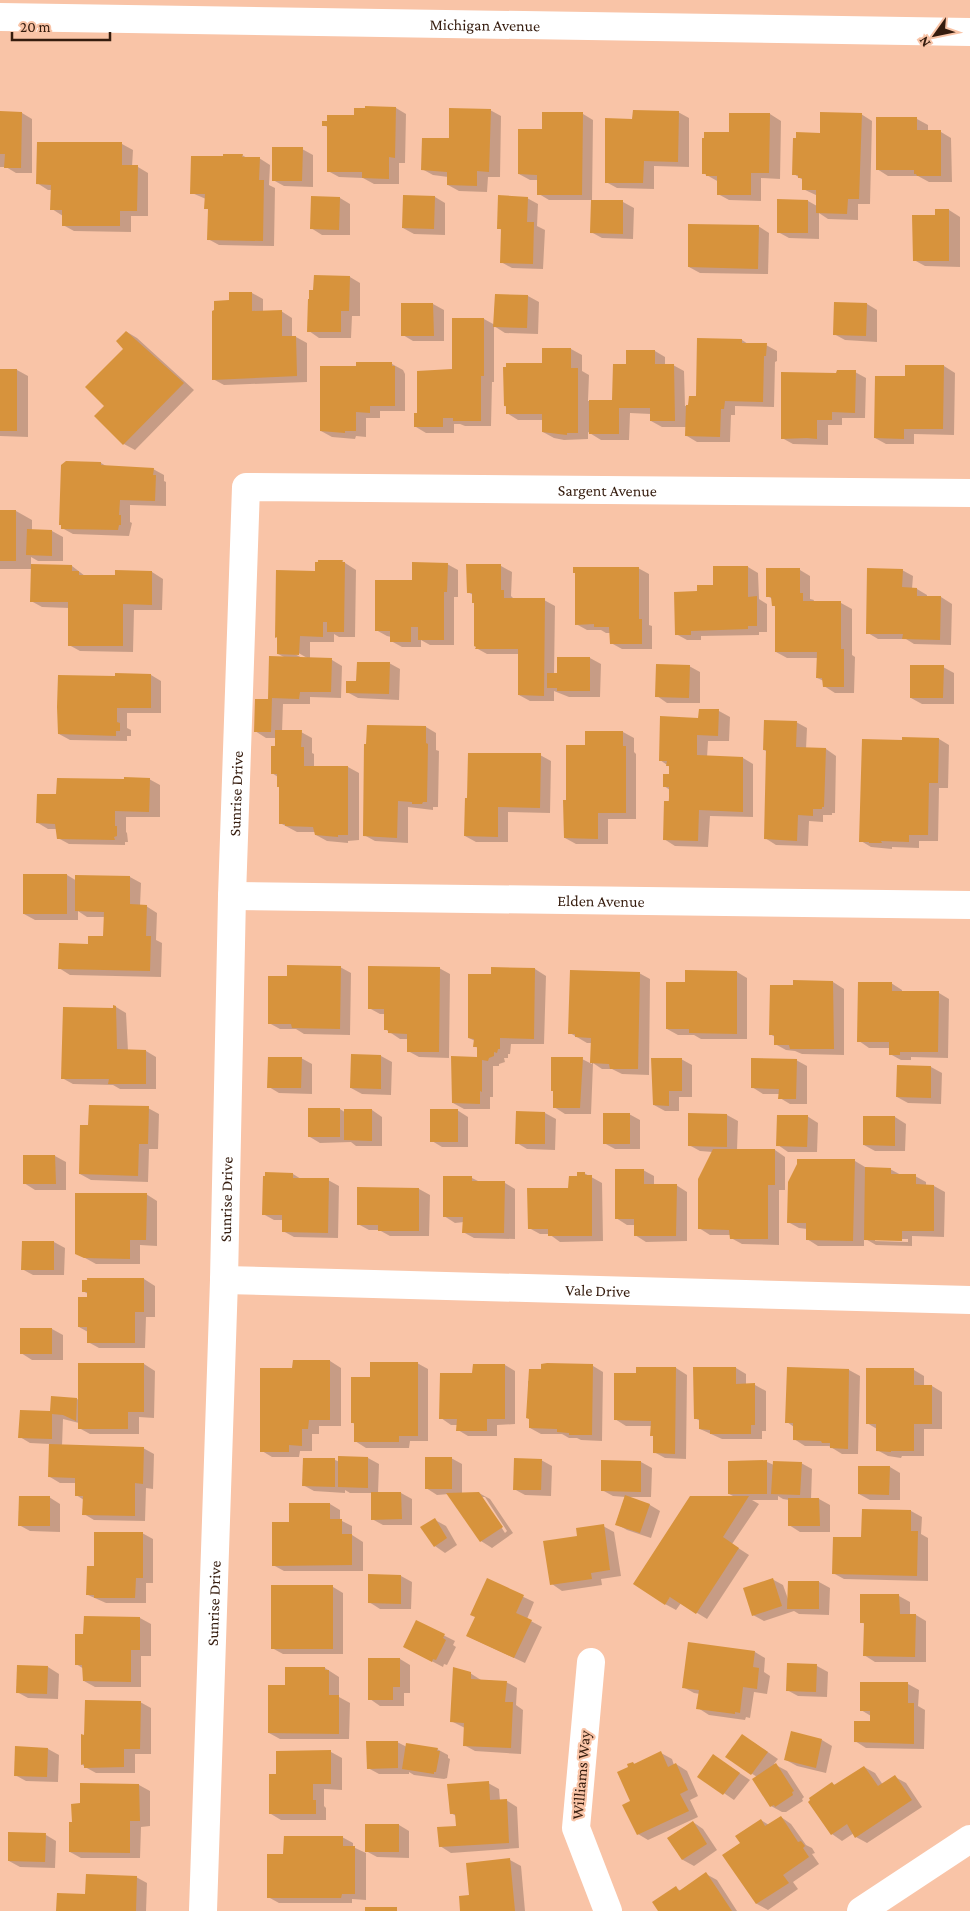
<svg xmlns="http://www.w3.org/2000/svg" width="970" height="1911" viewBox="0 0 970 1911" font-family="'Crimson Pro',serif">
<style>
.shadow{fill:#0003;fill-rule:evenodd}
.building{fill:#d7933c}
.lines{fill:none;stroke-linecap:round;stroke-linejoin:round}
.minor{stroke:#fff;stroke-width:28}
.labels{text-anchor:middle;dominant-baseline:central;stroke-width:4.5;stroke-linejoin:round;paint-order:stroke}
.street-label{font-size:16px;fill:#351c0e;stroke:#f9c4a7}
</style>
<rect width="100%" height="100%" fill="#f9c4a7"/>
<g class="shadow">
<path d="M396,108L406,114L405,163H399V184H374L363,178L339,177L328,171L329,128L324,125L355,116Z"/>
<path d="M490,110L501,116L500,177H488L487,192L459,191L448,185V177L433,175L422,169L450,140Z"/>
<path d="M0,112L22,113L32,119V173H16L6,167H0Z"/>
<path d="M678,112L689,118V167L654,166V189L617,188L606,182L633,120Z"/>
<path d="M583,114L593,120L592,201L623,202L634,208L633,239L602,238L591,232L592,200H549L539,194V180H530L519,174L543,130Z"/>
<path d="M770,114L781,121L780,179L761,178V201L729,200L718,194L719,182L703,173L730,133Z"/>
<path d="M861,114L872,121L870,204H858V220L828,219L819,213V239L789,238L778,232V200L808,201L817,206L818,196L803,189V180L794,174L821,134Z"/>
<path d="M917,119L928,125V132H941L951,138L952,182H929L918,176H888L877,169Z"/>
<path d="M38,143L122,144L133,150L132,167H138L148,173V216H131V232L74,231L63,225V216L52,209V190H48L37,183Z"/>
<path d="M302,149L313,155V187L284,186L273,180Z"/>
<path d="M242,155L247,158H259L270,165L269,185L275,188L274,246L219,245L208,239L209,210L206,208V199L192,193Z"/>
<path d="M435,197L445,203V235L414,234L403,228Z"/>
<path d="M340,198L350,204V235H322L311,228Z"/>
<path d="M527,198L538,204L537,226L545,230L543,269L512,268L501,262L502,230L498,228Z"/>
<path d="M949,210L960,217V267L925,266L914,260L937,216Z"/>
<path d="M758,226L769,233L768,274L700,273L689,267Z"/>
<path d="M350,277L360,283V316H352L351,338H319L309,331L315,291Z"/>
<path d="M252,293L263,299V312L281,311L292,318V337H296L307,343V382L224,385L213,379L230,302Z"/>
<path d="M496,295L528,296L539,302L538,334L505,333L494,326V382H492L491,426H465L460,424H454V433H426L416,427L418,414L453,370L484,319L495,325Z"/>
<path d="M433,304L444,310V341H413L403,335Z"/>
<path d="M867,304L877,310V342L845,340L834,334Z"/>
<path d="M127,332L137,338L194,390L135,450L124,444L106,406L125,349Z"/>
<path d="M742,340L748,344L766,345L777,351V361L775,362L774,407L735,406V415H731L730,442H697L687,436V427H662L651,421V414L630,413L629,440H601L588,432V439L564,440L554,438L543,432V420H518L507,413V407L505,406L544,364L571,349L582,355V371L589,375L588,401H614L627,365L655,351L665,357V365H673L684,371L685,406H689Z"/>
<path d="M392,364L403,370L405,374V411H380V418H366V437L356,436L355,439L332,437L321,431L357,367Z"/>
<path d="M944,366L955,373L954,435L914,434V444H886L875,438L906,378Z"/>
<path d="M0,370H17L28,376V437L0,436Z"/>
<path d="M855,372L866,378L865,418H842V425H828V445L793,444L782,438L838,374Z"/>
<path d="M101,463L106,466L153,469L164,475V481L166,482V506L130,505V522L132,523L129,536L73,534L62,528Z"/>
<path d="M0,511H16L32,520V531H52L63,537V561H38L31,557V565L72,566L85,576L116,577V572H152L163,579L162,610H134L133,652L80,651L69,645V608L42,607L31,601L32,569H0Z"/>
<path d="M342,561L356,570L355,637H339L334,634V642H310V659L332,660L342,666L341,698L310,697V704H283L282,732H301L312,738V753L314,754V767H348L359,773V840L348,841V843L327,841L316,835V832H297L280,823V787L278,777L272,773L276,738H266L255,731L286,658L278,654V638L276,637L316,572ZM295,651L309,659H304L293,653Z"/>
<path d="M447,564L458,570V597H454V645H430L421,640V647H402L391,641V637L387,636L376,630L413,582Z"/>
<path d="M468,565L501,566L512,572L511,596L515,600H544L555,606L554,674H558V658H590L601,664L600,697H569L554,691V701H530L519,695V654H487L476,648L475,603L473,595L468,592Z"/>
<path d="M748,567L758,573L759,599L767,604V632H759V635L701,636V640H687L676,634L698,592L714,586Z"/>
<path d="M638,568L649,574V625L652,626V649H622L611,643V633H606L601,630H587L576,624Z"/>
<path d="M800,570L810,576V599L814,600L813,603H841L852,609V655L855,657L854,693H835L824,686V681L817,678L818,658H787L776,652V607L773,605V599L767,596Z"/>
<path d="M902,570L913,576L912,589H917L927,595V597H941L952,604L951,645L914,644L906,639H878L868,633Z"/>
<path d="M389,663L400,669L399,700L358,698L347,692L357,683Z"/>
<path d="M689,666L700,672V703H667L657,696Z"/>
<path d="M943,667L954,673V704H922L911,698Z"/>
<path d="M151,675L161,681V713H127V728L131,730V736H127V741L70,740L59,734L116,678Z"/>
<path d="M719,711L730,717L729,741H708L707,757L743,758L753,764V817L710,816L708,847L675,846L664,839L670,790L664,786L670,775V767L660,760L699,719Z"/>
<path d="M796,722L807,728L806,749H826L836,756L835,813H832V815H823V822L809,821L808,846L776,845L765,838L768,752L764,750Z"/>
<path d="M426,727L436,733V750L439,751L438,807H433V810L408,807V843L375,841L364,835Z"/>
<path d="M623,732L634,738V752L636,754V819H608V844H576L565,838L567,801L586,747Z"/>
<path d="M939,739L949,745L948,788H939L938,841H919V848L892,847V849L871,847L861,841L903,742Z"/>
<path d="M540,755L551,761L550,813L508,812V842H476L465,836Z"/>
<path d="M149,779L160,785V817H126V832L127,833L128,842H125V845L69,844L58,838L57,829H48L38,823L58,795Z"/>
<path d="M24,875H67L77,881V876L130,877L141,883L140,906H146L157,913L156,940L162,943L161,977L70,975L59,968L89,945L104,938L105,917H87L78,911V920H35L24,914Z"/>
<path d="M340,967L351,973L350,1035L304,1034L296,1029H280L269,1023L288,977Z"/>
<path d="M439,968L450,974L449,1058L419,1057L408,1051V1039H400L385,1029V1014H380L369,1008Z"/>
<path d="M535,969L546,976L544,1044H511L510,1054H508V1058H504L505,1062L499,1064V1066H493V1097H490V1109H464L453,1103L478,1058V1048L474,1046L475,1041L469,1038L492,976Z"/>
<path d="M737,972L747,978V1039H701L694,1035H678L667,1029L687,983Z"/>
<path d="M639,973L650,979L649,1075L622,1074L612,1069H602L593,1063L591,1114H565L554,1107V1092L552,1090L582,1059L592,1064V1043H587L570,1033Z"/>
<path d="M833,982L844,989V1055L802,1054L795,1051L786,1050L775,1044V1037L770,1034L794,987Z"/>
<path d="M891,983L902,990V992L939,993L949,999L948,1058L911,1057V1060H901L890,1054V1048H869L859,1041Z"/>
<path d="M116,1007L126,1013L128,1051H146L156,1057V1089H120L113,1085L73,1084L62,1078Z"/>
<path d="M352,1055L381,1056L392,1062L391,1095L362,1094L351,1088Z"/>
<path d="M301,1058L312,1064V1094L279,1093L269,1087Z"/>
<path d="M681,1059L692,1065V1097H679V1111H665L654,1105Z"/>
<path d="M796,1060L807,1066V1104H790L780,1098V1094H763L752,1087Z"/>
<path d="M898,1066L931,1067L942,1073L941,1104L908,1103L897,1097Z"/>
<path d="M148,1108L159,1114L158,1149H149L148,1182L91,1180L80,1174Z"/>
<path d="M340,1109L346,1113L372,1110L382,1117V1146H356L351,1142L320,1143L310,1137Z"/>
<path d="M457,1110L468,1117V1147H442L432,1141Z"/>
<path d="M517,1113H545L556,1119L555,1150L527,1149L517,1143Z"/>
<path d="M629,1114L640,1120V1149H615L604,1143Z"/>
<path d="M689,1115H727L738,1121L737,1150H775L785,1157V1190H779V1245L742,1244L731,1238V1235H710L699,1228L713,1152L700,1151L689,1145Z"/>
<path d="M807,1116L818,1123L817,1152H788L778,1145Z"/>
<path d="M895,1117L906,1124L905,1151H875L864,1145Z"/>
<path d="M55,1156L66,1162V1190H35L24,1183Z"/>
<path d="M855,1161L865,1167V1168L890,1169L901,1175L915,1176L926,1182V1186H934L945,1192L944,1237L912,1236V1246L876,1245L864,1238V1246H818L807,1239V1229L799,1228L788,1222ZM875,1239H908V1242L875,1241Z"/>
<path d="M643,1170L654,1176V1185H676L687,1192V1241L646,1242L635,1235V1225H627L616,1218Z"/>
<path d="M584,1173L602,1183L603,1241L560,1242L549,1234H540L529,1228Z"/>
<path d="M293,1174L301,1179L328,1180L339,1186L338,1238L294,1237L283,1231V1220H274L263,1214Z"/>
<path d="M472,1178L480,1182L505,1183L515,1189V1239L474,1238L463,1232L464,1222L455,1223L444,1216Z"/>
<path d="M419,1189L430,1195L429,1236H390L379,1230H369L358,1224Z"/>
<path d="M146,1194L157,1201V1246L140,1245V1264H96L76,1253Z"/>
<path d="M23,1242H54L65,1248L64,1275H33L22,1269Z"/>
<path d="M88,1279H144L155,1286V1317H146L145,1348H99L88,1342V1332L79,1327L88,1298V1294L83,1291L89,1282Z"/>
<path d="M21,1329H52L63,1335V1360H32L21,1353Z"/>
<path d="M330,1361L341,1368V1426H319V1434H312V1451H300L299,1457H272L262,1451L294,1369Z"/>
<path d="M417,1363L428,1369V1441H410L409,1448H366L355,1441V1424L353,1423L371,1378Z"/>
<path d="M144,1364L155,1371L154,1418L139,1417V1434H90L79,1428V1423L63,1419L62,1446L143,1448L154,1454L153,1489L146,1488L145,1521L94,1520L84,1514V1500L76,1495V1483H60L50,1477V1444L30,1443L20,1437L51,1412L77,1399L79,1400Z"/>
<path d="M505,1365L515,1371V1424L497,1425V1436H468L458,1430V1425H451L441,1418L474,1374Z"/>
<path d="M593,1366L603,1372L602,1441L581,1440L577,1438H569L562,1434H541L530,1428V1419L528,1418V1381Z"/>
<path d="M638,1368H676L687,1375L686,1459L665,1458L654,1452L655,1437L652,1426H626L615,1419L637,1374Z"/>
<path d="M736,1368L746,1374V1385H755L766,1391V1431H762V1439H722L700,1429V1421L695,1418Z"/>
<path d="M849,1370L860,1376L858,1454H842L829,1446H805L794,1439V1427L787,1422Z"/>
<path d="M914,1370L924,1376V1386H932L942,1392V1429H924V1456H902L901,1458L888,1456L877,1450V1429L867,1423Z"/>
<path d="M340,1457L368,1458L379,1464L378,1493H401L412,1499V1525H383L372,1519V1493H350L345,1490V1493L314,1491L303,1485L304,1459L335,1460L340,1462Z"/>
<path d="M451,1458L462,1464V1494L479,1493L490,1499L513,1533L492,1548L481,1541L449,1494L437,1495L426,1488ZM482,1497H485L507,1531L505,1533Z"/>
<path d="M541,1460L552,1466L551,1496L525,1495L514,1489Z"/>
<path d="M602,1461L641,1462L652,1468L651,1497H627L650,1505L660,1511L651,1538L627,1530L616,1524L625,1497L613,1496L602,1490Z"/>
<path d="M767,1462L774,1465L801,1463L812,1469L811,1499H819L830,1505V1532H800L789,1525V1500L783,1499L778,1496V1500H752L759,1504L732,1544L749,1555L707,1619L681,1603L676,1610L665,1604L737,1498L729,1494Z"/>
<path d="M890,1467L900,1473V1500H870L859,1494Z"/>
<path d="M49,1497L60,1504V1532L30,1531L19,1525Z"/>
<path d="M330,1504L340,1510V1520L352,1526V1535L363,1542V1571H284L273,1565L290,1523Z"/>
<path d="M911,1511L922,1517L921,1534L928,1538V1581L844,1579L833,1573L863,1538Z"/>
<path d="M435,1520L446,1526L457,1545L445,1553L435,1546Z"/>
<path d="M603,1526L614,1532L621,1576L601,1579L602,1585L562,1591L552,1584L579,1537Z"/>
<path d="M142,1533L153,1539V1583H146V1603H106L88,1595L96,1567Z"/>
<path d="M401,1576L412,1582L411,1609H380L369,1602Z"/>
<path d="M772,1579L783,1585L788,1599L819,1582L830,1588L829,1615L799,1614L794,1611L764,1621L753,1615Z"/>
<path d="M488,1580L534,1602L527,1619L542,1627L525,1663L467,1636L476,1617Z"/>
<path d="M333,1587L343,1593V1654H283L272,1648Z"/>
<path d="M899,1596L910,1602V1615H916L926,1621V1662H875L864,1655L865,1624L861,1622Z"/>
<path d="M140,1618L151,1624V1656H141V1687H95L84,1681V1669L76,1664L84,1635Z"/>
<path d="M417,1622L455,1641L453,1645L456,1647L447,1665L444,1664L443,1667L416,1653Z"/>
<path d="M755,1652L765,1658L764,1672L770,1676L767,1694L754,1692L750,1718L746,1717L745,1720L709,1715L698,1708L700,1694L694,1693L683,1687Z"/>
<path d="M400,1659L410,1665V1693H404V1706H380L370,1699Z"/>
<path d="M788,1665L817,1666L828,1672L827,1697L798,1696L787,1690Z"/>
<path d="M48,1667L59,1674L58,1699L28,1698L17,1692Z"/>
<path d="M325,1668L339,1677V1697L350,1703L349,1739H280L269,1733L286,1686Z"/>
<path d="M470,1673L481,1680L506,1682L517,1688L516,1705L523,1710L521,1754L475,1751L464,1745L465,1728L451,1721Z"/>
<path d="M908,1684L919,1690L918,1706L925,1710L924,1749L866,1748L855,1741L871,1722V1716L861,1710Z"/>
<path d="M140,1702L151,1708V1754H135V1773H96L85,1767L82,1764L86,1736Z"/>
<path d="M822,1740L832,1746L826,1773L797,1766L786,1760Z"/>
<path d="M397,1742L407,1747L437,1749L448,1755V1758L450,1759L447,1778L444,1779L414,1775L409,1772V1774H379L368,1768Z"/>
<path d="M753,1742L778,1759L774,1764L787,1771L804,1797L802,1799L803,1801L786,1812H782L771,1806L757,1777L727,1757Z"/>
<path d="M16,1748L48,1749L59,1755L58,1782L26,1781L15,1775Z"/>
<path d="M278,1752H331L342,1758V1790L324,1789V1806L326,1808V1820H281L271,1814L277,1775Z"/>
<path d="M661,1753L672,1759L674,1765L676,1764L687,1771L698,1796L690,1800L698,1817L648,1840L638,1834L632,1801L633,1763L635,1764Z"/>
<path d="M714,1756L750,1780L734,1800L699,1776Z"/>
<path d="M864,1767L875,1773L883,1785L895,1777L906,1783L922,1807L867,1843L856,1837L854,1833L842,1841L832,1834V1783L836,1786Z"/>
<path d="M488,1783L499,1789L500,1801L506,1800L517,1807L519,1848L451,1853L440,1846L457,1827L456,1816L451,1813Z"/>
<path d="M81,1785H139L150,1791V1826L141,1827L140,1858H81L70,1852L73,1823L81,1804Z"/>
<path d="M781,1817L791,1824L806,1845L812,1848L815,1853L812,1854L819,1864L793,1882L798,1889L768,1910L757,1904L724,1855L741,1843L761,1820L769,1825Z"/>
<path d="M693,1822L703,1829L717,1850L694,1866L683,1860L669,1838Z"/>
<path d="M399,1825L409,1831V1858L377,1857L366,1851Z"/>
<path d="M46,1835L56,1841L55,1868L20,1867L9,1861Z"/>
<path d="M342,1837L353,1843V1847L366,1853V1900L352,1899V1903H279L268,1897L285,1855Z"/>
<path d="M510,1860L521,1866L525,1911H461L470,1896Z"/>
<path d="M706,1874L717,1880L737,1911H659L676,1888L681,1891Z"/>
<path d="M136,1877L147,1883L146,1911H58L86,1896Z"/>
</g>
<g class="building">
<path d="M365,106L396,107L395,158L389,157V179L362,178V172H327V126H322V121H327V115H354V108H365Z"/>
<path d="M449,108L491,109L489,172L477,171V186L447,185V172L421,170L422,138H449Z"/>
<path d="M633,110L679,111L678,162L644,161L643,183H605V118L632,119Z"/>
<path d="M0,111L22,112L21,168H4L5,154H0Z"/>
<path d="M542,112H583L582,195H537V175L518,174V129H542Z"/>
<path d="M820,112L862,113L859,199H848L847,214L816,213V190H802V178H798V175H792L793,138H796V132L820,133Z"/>
<path d="M729,113H770L769,173H751V195H717V176H706V174H702V138H704V132H729Z"/>
<path d="M876,117H917V130H941V176H917L916,174H914V170H876Z"/>
<path d="M37,142H122V165H138L137,211H120V226H62V210H50L51,185L36,184Z"/>
<path d="M272,147H303L302,181H272Z"/>
<path d="M223,154H243L242,157H260L259,180H264L263,241L207,240L208,209H204L205,194H190L191,156H223Z"/>
<path d="M403,195L435,196L434,229L402,228Z"/>
<path d="M498,195L528,197L527,222H534L533,264L500,263L501,229H497Z"/>
<path d="M311,196L340,197L339,230L310,229Z"/>
<path d="M777,199L808,200V233H777Z"/>
<path d="M591,200H623V234L590,233Z"/>
<path d="M935,209H949V261H913L912,215H935Z"/>
<path d="M688,224L759,225L758,269L688,267Z"/>
<path d="M314,275L350,276L349,311H341V332H307L308,299H309V290H313Z"/>
<path d="M229,292H252V311L282,310V336H296L297,376L212,380V311L214,310V301L229,300Z"/>
<path d="M495,294L528,295L527,328L493,327Z"/>
<path d="M834,302L867,303L866,336L833,335Z"/>
<path d="M401,303H433L434,336H401Z"/>
<path d="M452,318H484V376H481V421H453V418H443V427H414V413H417V371L452,369Z"/>
<path d="M126,331L184,383L123,445L94,416L104,406L85,387L123,349L116,341Z"/>
<path d="M697,338L742,339V343H767L766,356H764L763,402L725,401L724,409H721L720,437L685,436L686,405H688L689,396H696Z"/>
<path d="M542,348H571V368H578V433H567V435L542,432V414H506V406H504L503,367H506V363H542Z"/>
<path d="M626,350H655V364H674L675,421H650V408H619V434H589V400H612L613,364H626Z"/>
<path d="M356,362H392V366H395V406H370V413L356,412V431H345V433L320,431V366H356Z"/>
<path d="M905,365H944L943,429H904V439L874,438L875,376H905Z"/>
<rect x="0" y="369" width="17" height="62"/>
<path d="M837,370H856L855,413L832,412V420H817V439L807,438L781,439V372L836,373Z"/>
<path d="M66,461L101,462V465L154,468L153,475H156L155,501L120,500L119,515H121V525H119L118,530L61,529V525H59L61,465Z"/>
<rect x="0" y="510" width="16" height="51"/>
<path d="M27,529L52,530V556L26,555Z"/>
<path d="M318,560H343L342,562H345L344,632H327V622H323V637L300,636L299,655L277,654V637L275,638L276,570L315,571V562H318Z"/>
<path d="M412,562L448,563L447,592H444V640H418V627H411V642H390V631H375V580H412Z"/>
<path d="M31,564L72,565V571H79V575H115V570L152,571V605L123,604V646H68V602H30Z"/>
<path d="M466,564H501V590H504V598H545L544,696L518,695V649H475L476,647L474,646V603H472V593H467Z"/>
<path d="M713,566H748V597L757,596V626H748V629L691,631V635H675L674,592L697,591V585H713Z"/>
<path d="M573,567H639V619H642V644H610L609,627H594V624L575,625V573H573Z"/>
<path d="M766,568H800V593H803V601H841V649H844V687H823L822,678H816L817,652H775V606H772L771,597H766Z"/>
<path d="M867,568L903,569L902,587L917,588V596H941L940,640L902,639L903,634H866Z"/>
<path d="M269,656L332,658L331,692H300L299,699L272,698L271,732H254L255,699H268Z"/>
<path d="M557,657H590V691H557V688H547V673H557Z"/>
<path d="M357,662H390L389,694L346,693V681H356Z"/>
<path d="M656,664L690,665L689,698L655,697Z"/>
<path d="M910,665H944L943,698H910Z"/>
<path d="M115,673L151,674V708H117V722L120,723V731H116V736L58,734L57,707L58,675L115,676Z"/>
<path d="M699,709H719L718,736L697,735V755L743,757V812L699,810L698,841L663,840L664,801H669V787H663V774H669V766H666L667,761H659L660,716L698,718Z"/>
<path d="M764,720L797,721L796,747L826,748L824,807H822V809H813V816L798,815L797,841L764,839L766,750H763Z"/>
<path d="M367,725L426,726V743L428,744L427,802H423L422,804H412V802L398,801L397,838L363,836L364,744H366Z"/>
<path d="M275,730H302L301,747H304V766H348V835H338V837L315,835L313,827L285,826V824H279V787H277V774H271V746H275Z"/>
<path d="M585,731H623V746H626V813H598V839L564,838L563,800H566V745H585Z"/>
<path d="M902,737L939,738L938,783H929L928,835H909V842L881,841L882,843H869V842H859L862,739L902,740Z"/>
<path d="M468,753H541L540,808L498,807V837L464,836L465,798H467Z"/>
<path d="M124,777L150,778L149,812L115,811V826H117V836L114,837L115,840L57,839L55,824L36,823L37,794H56L57,778L124,779Z"/>
<rect x="23" y="874" width="44" height="40"/>
<path d="M75,875L130,876V904L147,905L146,936H151L150,971L58,969L59,943L88,944V936H103L104,912L75,911Z"/>
<path d="M287,965L341,966L340,1029L292,1028L291,1024H268V976H287Z"/>
<path d="M368,966L440,967L439,1052H407V1034L388,1033V1030H384V1009H368Z"/>
<path d="M491,967L535,968L534,1039L500,1038V1049H498L497,1053L494,1052V1056L489,1058L488,1061L482,1060V1092L480,1091V1104L452,1103L451,1056L477,1057V1047H473L474,1039L468,1038V974H491Z"/>
<path d="M570,970L640,972L638,1069H610L609,1064L590,1063L591,1038L575,1037V1034H568Z"/>
<path d="M685,970L737,971V1034L689,1033V1029H666V982H685Z"/>
<path d="M793,980L833,981L834,1049H790L789,1045H774V1035H769L770,985H793Z"/>
<path d="M858,982H892V991H939L938,1052H900V1055H889V1042H857Z"/>
<path d="M113,1005L116,1006L117,1049L146,1050V1084H108L109,1079H61L63,1007L113,1008Z"/>
<path d="M351,1054L381,1055V1089L350,1088Z"/>
<path d="M268,1057H302L301,1088H267Z"/>
<path d="M551,1057H583L580,1108H553V1091H551Z"/>
<path d="M651,1058H682V1091H669V1106L653,1105Z"/>
<path d="M751,1058L797,1059L796,1099H778L779,1089L751,1088Z"/>
<path d="M897,1065L931,1066V1098L896,1097Z"/>
<path d="M89,1105L149,1106L148,1144H139L138,1176L79,1174L80,1125H88Z"/>
<rect x="308" y="1108" width="32" height="29"/>
<path d="M344,1109H372V1141L344,1140Z"/>
<rect x="430" y="1109" width="28" height="33"/>
<path d="M516,1111L545,1112V1144H515Z"/>
<rect x="603" y="1113" width="27" height="31"/>
<path d="M688,1113L727,1114V1147L688,1146Z"/>
<path d="M777,1115H808L807,1147L776,1146Z"/>
<path d="M863,1116H895V1146L863,1145Z"/>
<path d="M713,1149H775V1185H768V1239H730L729,1230L698,1229V1179Z"/>
<path d="M23,1155H55L56,1184H23Z"/>
<path d="M797,1159H855L853,1241L806,1240V1223H787L788,1182L797,1164Z"/>
<path d="M865,1167L891,1168V1174H916V1184L934,1185V1231H902V1241L864,1240Z"/>
<path d="M615,1169H644V1184H677L676,1236H634V1219H615Z"/>
<path d="M265,1172L293,1173V1178H329L328,1233L282,1232V1215H262L263,1176H265Z"/>
<path d="M577,1172H585V1175H592V1236H548V1229H528L527,1188H568L569,1176H577Z"/>
<path d="M443,1176H472V1181H505L504,1233H462L463,1217H443Z"/>
<path d="M357,1187L419,1188V1231H378V1225H357Z"/>
<path d="M75,1193H147L146,1240H130V1259L84,1258L75,1254Z"/>
<path d="M22,1241H54V1270H21Z"/>
<path d="M87,1278H144V1312H135V1343H87V1327H78V1297H87V1292H82V1280H87Z"/>
<rect x="20" y="1328" width="32" height="26"/>
<path d="M293,1360H330V1420H309L308,1429H302V1446L289,1445V1452H260V1368H292Z"/>
<path d="M370,1362H418V1436H399V1442H354V1423H351V1377H370Z"/>
<path d="M78,1363H144V1412H128V1429H78Z"/>
<path d="M547,1363L593,1364L592,1435H569V1433L557,1432V1429L529,1428V1419L526,1418L529,1369H541V1364Z"/>
<path d="M473,1364H505V1419H487V1431H456L457,1419H439L440,1373H472Z"/>
<path d="M636,1367H676L675,1454L653,1453V1436H650L651,1421L614,1420V1373H636Z"/>
<path d="M693,1367H736V1384L755,1383V1425H751V1434H710V1430L699,1429V1419H694Z"/>
<path d="M787,1367L849,1369L848,1449L830,1448V1443H822L821,1441L793,1440V1423H785Z"/>
<path d="M866,1368H914V1385H932V1424H914V1451H891V1452L876,1451V1424H866Z"/>
<path d="M51,1396L77,1398L76,1421L63,1415L52,1414V1439L18,1438L20,1410L50,1411Z"/>
<path d="M49,1444L144,1447L143,1484L135,1483V1516L82,1515L83,1496H75V1478L48,1477Z"/>
<path d="M338,1456L368,1457V1488L338,1487Z"/>
<rect x="425" y="1457" width="27" height="32"/>
<path d="M303,1458H335V1487L302,1486Z"/>
<path d="M514,1458L542,1459L541,1490H513Z"/>
<path d="M601,1460L641,1461V1492L601,1491Z"/>
<path d="M767,1460V1494H728V1461Z"/>
<path d="M773,1461L802,1462L800,1495L771,1494Z"/>
<path d="M858,1466H890L889,1495L858,1494Z"/>
<path d="M371,1492H401L402,1519L371,1520Z"/>
<path d="M479,1492L503,1527L480,1542L446,1493Z"/>
<path d="M625,1495L650,1504L640,1533L615,1525Z"/>
<path d="M19,1496H50V1526H18Z"/>
<path d="M690,1496H749L723,1537L739,1548L696,1614L670,1597L665,1605L633,1584Z"/>
<path d="M788,1498H819L820,1526H788Z"/>
<path d="M289,1503H330V1519H342V1534H352V1565L272,1566V1522H289Z"/>
<path d="M862,1509L911,1510V1531H918L917,1576L832,1574L833,1537H861Z"/>
<path d="M435,1518L447,1538L434,1547L420,1527Z"/>
<path d="M604,1524L610,1570L591,1573L592,1579L550,1585L543,1541L577,1536L576,1528Z"/>
<path d="M94,1532H143V1578H136L135,1598H94V1595H86L87,1566H94Z"/>
<path d="M368,1574L401,1575V1604L368,1603Z"/>
<path d="M487,1578L524,1595L516,1613L532,1620L514,1658L466,1636L475,1617L470,1615Z"/>
<path d="M773,1578L782,1606L752,1616L743,1588Z"/>
<path d="M788,1581H819V1609H787Z"/>
<rect x="271" y="1585" width="62" height="64"/>
<path d="M860,1594H899L900,1614H916L915,1657L863,1656L864,1623H860Z"/>
<path d="M84,1616L140,1617V1650H131V1682L83,1681L82,1665H75V1634H83Z"/>
<path d="M416,1620L445,1634L443,1638L446,1640L436,1660L433,1659L432,1662L403,1647Z"/>
<path d="M688,1642L755,1651L753,1667L759,1668L757,1689L743,1687L740,1713L735,1712V1714L696,1709L699,1690L682,1688Z"/>
<path d="M368,1658H400V1687H393V1700H368Z"/>
<path d="M787,1663L817,1664L816,1692L786,1691Z"/>
<path d="M17,1665L48,1666L47,1694L16,1693Z"/>
<path d="M285,1667H325V1670H329V1695H339V1734L268,1733V1685H285Z"/>
<path d="M453,1667L471,1672V1679L507,1681L505,1702H513L511,1748L463,1746L464,1723L450,1722Z"/>
<path d="M860,1682H908V1703H914V1744L854,1742V1721H870V1711H860Z"/>
<path d="M85,1700L141,1701L140,1749H124V1767L84,1768V1764L81,1765V1734L84,1735Z"/>
<path d="M791,1731L822,1739L816,1768L784,1760Z"/>
<path d="M742,1734L768,1752L751,1775L725,1757Z"/>
<path d="M366,1741H398V1768L367,1769Z"/>
<path d="M406,1743L438,1748L437,1751H440L436,1772H434V1774L402,1769Z"/>
<path d="M15,1746L48,1748L47,1777L14,1776Z"/>
<path d="M331,1750V1784H313V1800H316V1814H269V1774H276V1751Z"/>
<path d="M661,1751L668,1767L676,1763L688,1790L680,1794L689,1811L637,1835L622,1805L630,1801L617,1772L628,1767L627,1764L633,1762L634,1764Z"/>
<path d="M713,1754L740,1773L723,1795L697,1777Z"/>
<path d="M776,1763L794,1791L792,1792L793,1795L775,1807L774,1805L770,1807L752,1779Z"/>
<path d="M864,1766L878,1786L895,1775L912,1800L855,1838L847,1824L831,1835L808,1802L810,1800L809,1798L832,1782L834,1785Z"/>
<path d="M489,1781L490,1800L507,1799L509,1843L439,1847L437,1827L456,1826L455,1814H450L447,1784Z"/>
<path d="M80,1783L139,1784L140,1821H130V1853L69,1852V1822H72L71,1804L80,1803Z"/>
<path d="M781,1816L798,1842L801,1841L805,1846L803,1848L809,1857L783,1875L789,1883L756,1904L722,1855L740,1843L735,1836L761,1819L765,1826Z"/>
<path d="M693,1821L707,1844L682,1860L667,1838Z"/>
<rect x="365" y="1824" width="34" height="28"/>
<path d="M8,1832L46,1833L45,1862L8,1861Z"/>
<path d="M284,1836H343V1846H355V1894H342L341,1898H267V1854H283Z"/>
<path d="M510,1858L515,1911H460L459,1896L469,1895L466,1863Z"/>
<path d="M706,1872L732,1911H658L652,1902L676,1886L679,1891Z"/>
<path d="M86,1874L137,1876L136,1911H56L57,1893L85,1894Z"/>
<rect x="365" y="1907" width="32" height="4"/>
</g>
<g class="lines">
<g class="minor">
<path id="s1" d="M0,17L970,32"/>
<path id="s2" d="M232,896L970,905"/>
<path id="s3" d="M224,1280L970,1300"/>
<path d="M591,1662L576,1828L608,1911"/>
<path id="s4" d="M203,1911L224,1280L232,896L246,487L970,493"/>
<path d="M861,1911L970,1839"/>
</g>
</g>
<g class="labels">
<g class="street-label">
<text stroke="none"><textPath href="#s1" startOffset="485">Michigan Avenue</textPath></text>
<text stroke="none"><textPath href="#s4" startOffset="1786">Sargent Avenue</textPath></text>
<text stroke="none"><textPath href="#s4" startOffset="1118">Sunrise Drive</textPath></text>
<text stroke="none"><textPath href="#s2" startOffset="369">Elden Avenue</textPath></text>
<text stroke="none"><textPath href="#s4" startOffset="712">Sunrise Drive</textPath></text>
<text stroke="none"><textPath href="#s3" startOffset="374">Vale Drive</textPath></text>
<text stroke="none"><textPath href="#s4" startOffset="308">Sunrise Drive</textPath></text>
<text transform="translate(581 1775) rotate(-85)">Williams Way</text>
</g>
</g>
<g transform="translate(935 35) rotate(237)" stroke="#f9c4a7" stroke-width="4" paint-order="stroke">
<path d="M0-4L9 19L0 12L-9 19Z" fill="#351c0e"/>
<text y="-8" font-size="14" font-weight="bold" text-anchor="middle" fill="#351c0e">N</text>
</g>
<path d="M12 32v8h98v-8" fill="none" stroke="#351c0e" stroke-width="2.5"/>
<text x="20" y="32" font-size="15" fill="#351c0e" stroke="#f9c4a7" stroke-width="4" paint-order="stroke">20 m</text>
</svg>
